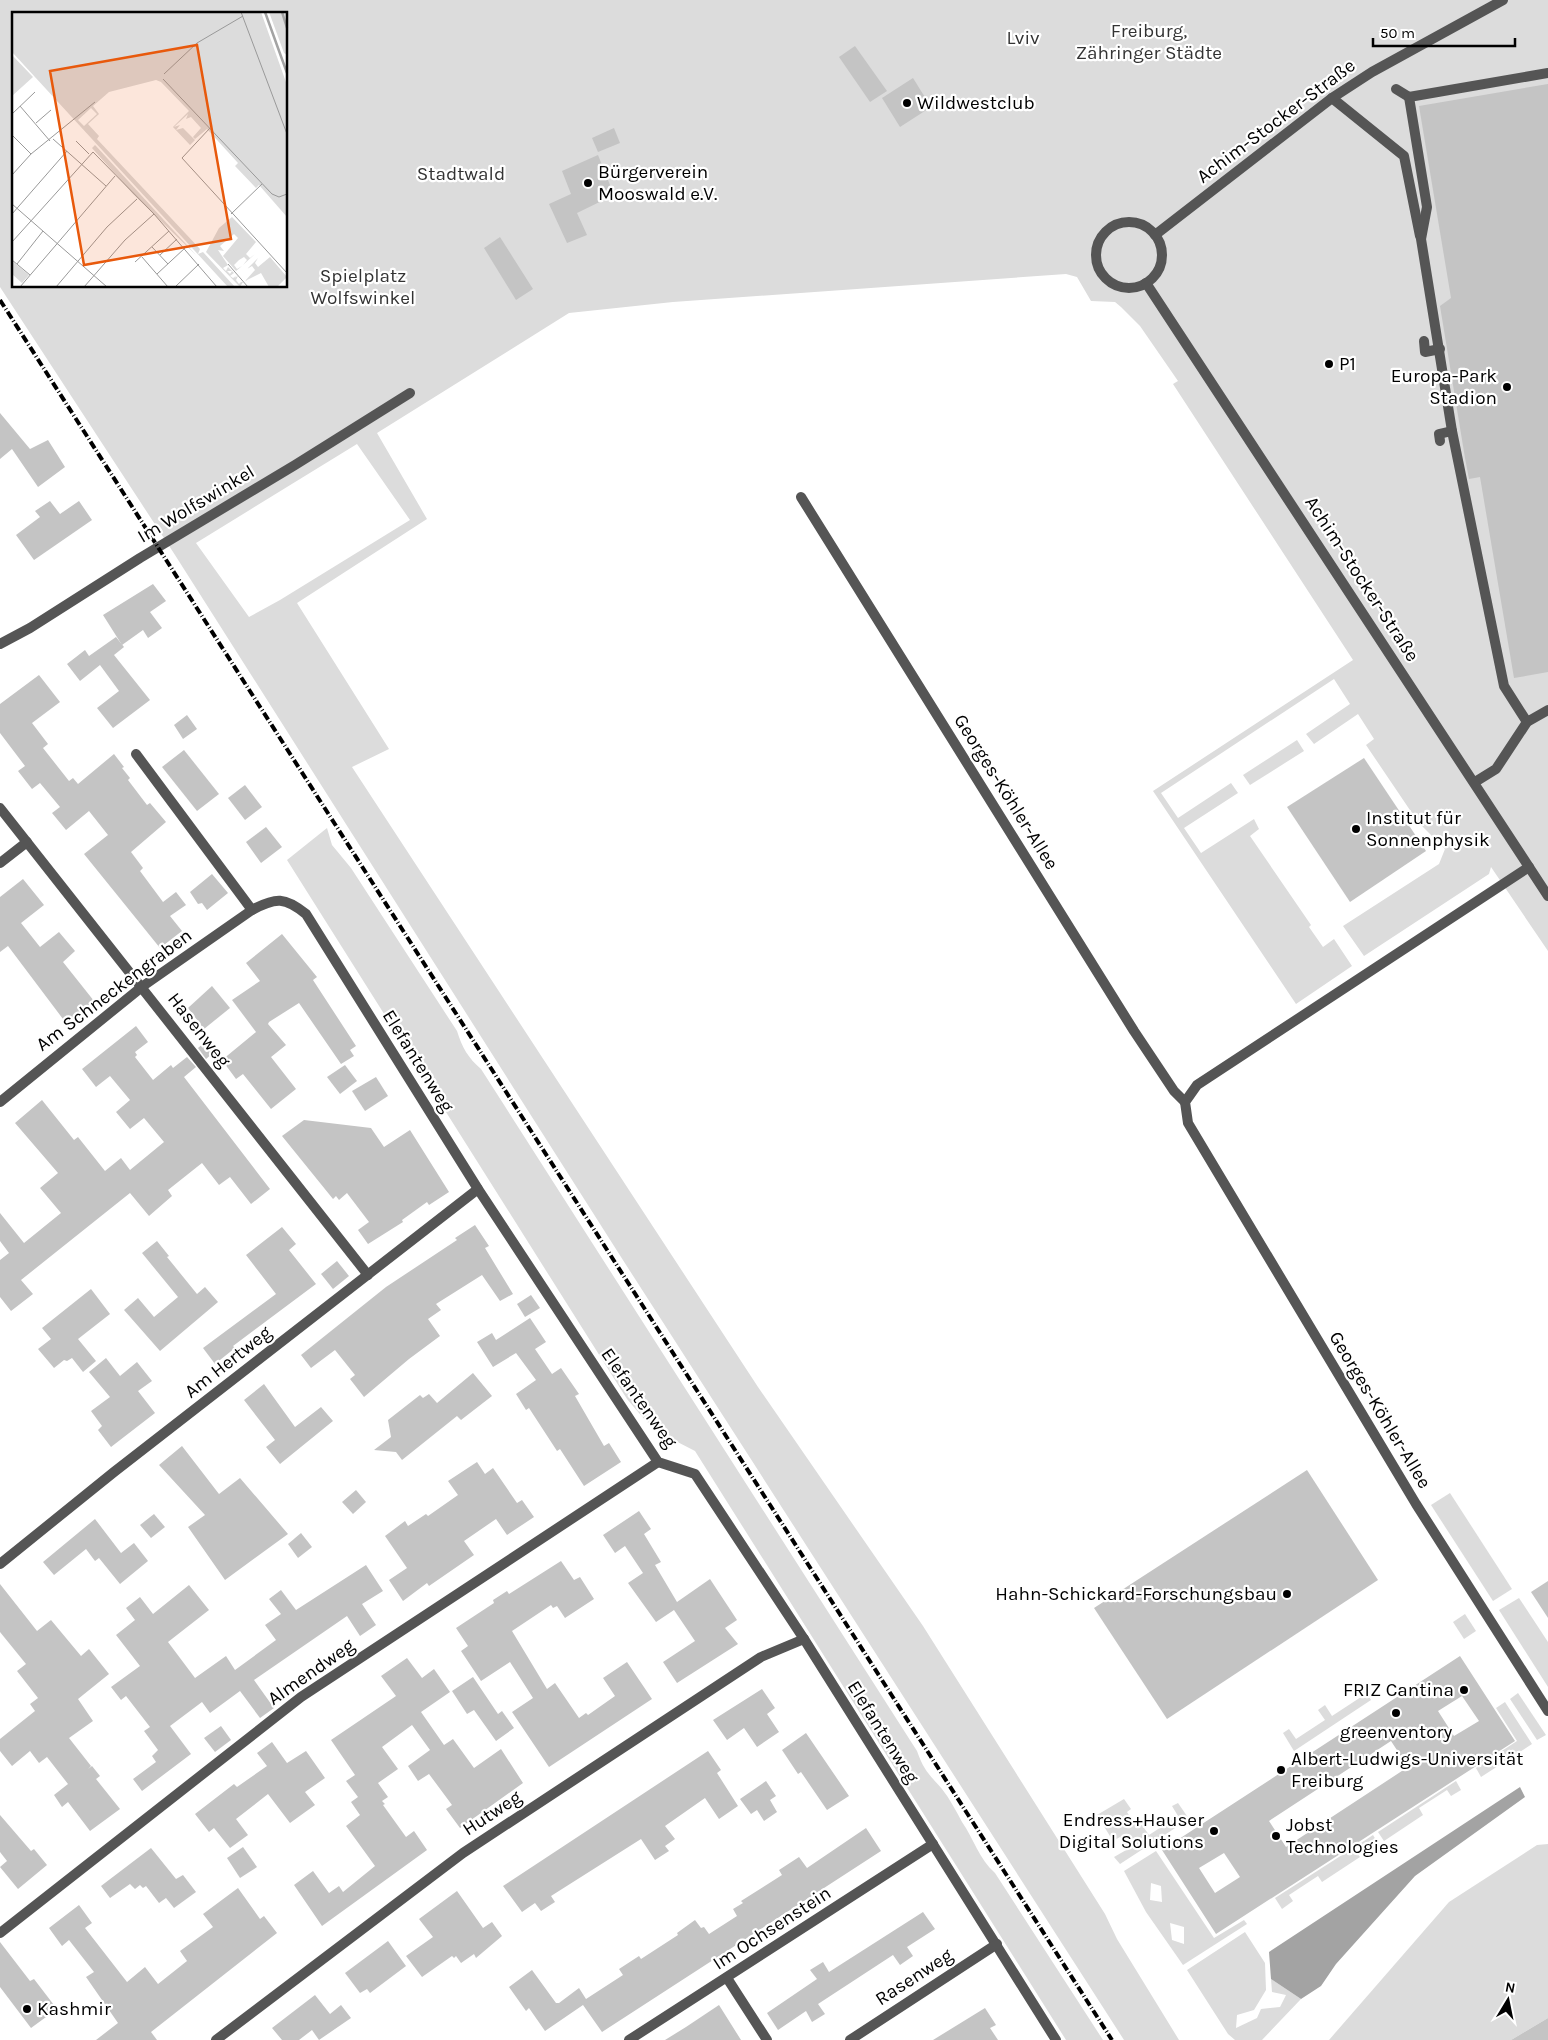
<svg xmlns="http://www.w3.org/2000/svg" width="1548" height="2040" viewBox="0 0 1548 2040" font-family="Karla,sans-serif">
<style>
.green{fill:#dcdcdc;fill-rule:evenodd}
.water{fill:#a3a3a3}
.building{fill:#c4c4c4;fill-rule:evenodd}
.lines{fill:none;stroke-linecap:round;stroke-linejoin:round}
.pedestrian{stroke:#555;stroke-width:10}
.minor{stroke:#555;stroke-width:10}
.rail{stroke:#000;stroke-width:4;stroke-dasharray:8 2.5 1 2.5;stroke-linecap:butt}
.poi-dot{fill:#000;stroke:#fff;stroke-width:2}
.labels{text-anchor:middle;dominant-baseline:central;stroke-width:4.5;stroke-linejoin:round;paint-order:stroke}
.park-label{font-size:19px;fill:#333;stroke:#fff}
.poi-label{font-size:19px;fill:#000;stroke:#fff;text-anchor:start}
.street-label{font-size:19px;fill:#000;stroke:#fff}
.inset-river{fill:none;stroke:#a3a3a3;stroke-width:2.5}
.inset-road{fill:none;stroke:#999;stroke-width:1}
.view{fill:#e8590c;fill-opacity:0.15;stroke:#e8590c;stroke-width:2.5}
.inset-edge{fill:none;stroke:#000;stroke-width:2.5}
</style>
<rect width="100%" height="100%" fill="#fff"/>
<g class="green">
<path d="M0,0H1548V951L1491,867L1489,874L1364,956L1343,926L1439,864L1445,849L1418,822L1366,745L1374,739L1358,714L1314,744L1306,734L1350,704L1334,679L1161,793L1178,818L1231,783L1238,793L1184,828L1201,853L1254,819L1259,829L1250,836L1311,925L1309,927L1323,947L1334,939L1352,966L1296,1004L1153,791L1353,660L1173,384L1178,381L1140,326L1121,307L1115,302L1091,301L1077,277L1066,274L673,302L569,313L377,433L427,519L297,603L389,749L352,767L758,1387L923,1626L1105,1914L1117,1939L1179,2040H1124L621,1257L175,555L0,287ZM14,14H286V286H14ZM357,444L410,520L280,600L249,617L196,543Z"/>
<path d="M1297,740L1304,751L1250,785L1243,775Z"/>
<path d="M327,828L332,845L351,868L457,1031C462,1047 468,1058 481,1069L917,1751C924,1771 929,1774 942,1789C950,1799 956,1811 962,1822C974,1839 979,1859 995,1873L1103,2040H1066L695,1451L660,1433L645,1420L627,1399L287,860Z"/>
<path d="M1450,1493L1512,1589L1493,1601L1431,1505Z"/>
<path d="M1519,1598L1548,1642V1687L1499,1610Z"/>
<path d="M1465,1614L1476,1631L1464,1639L1453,1622Z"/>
<path d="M1360,1682L1371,1700L1294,1751L1283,1733L1289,1729L1296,1739L1325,1720L1318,1710L1325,1705L1332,1716L1361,1697L1354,1686Z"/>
<path d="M1518,1693L1546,1735L1537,1740L1510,1699Z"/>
<path d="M1505,1702L1532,1744L1481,1777L1476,1768L1517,1741L1496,1708Z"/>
<path d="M1456,1781L1461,1790L1451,1796L1447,1790L1419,1808L1423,1815L1384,1841L1378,1832Z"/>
<path d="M1124,1799L1131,1809L1127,1812L1137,1828L1142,1825L1149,1835L1178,1816L1172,1806L1178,1803L1189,1819L1120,1864L1114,1857L1128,1849L1120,1837L1113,1841L1097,1815Z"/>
<path d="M1373,1835L1379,1845L1364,1854L1358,1845Z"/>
<path d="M1548,1844V2018L1511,2040H1329L1449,1902L1537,1845Z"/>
<path d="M1353,1848L1360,1857L1322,1882L1318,1876L1289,1895L1293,1901L1282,1909L1275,1898Z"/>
<path d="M1156,1851L1214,1938L1244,1920L1247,1924L1183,1965L1146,1912L1124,1871ZM1151,1883L1161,1886L1162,1902L1150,1900ZM1170,1923L1184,1927V1944L1172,1940Z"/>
<path d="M1245,1932L1265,1963L1266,1990L1254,2010L1237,2015L1236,2028L1257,2018L1261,2009L1280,2007L1286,1995L1272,1992L1271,1979L1301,1999L1262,2040H1235L1228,2034L1187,1970Z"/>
</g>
<path class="water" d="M1520,1787L1525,1797L1415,1876L1336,1964L1321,1986L1301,1999L1271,1979L1269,1952Z"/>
<g class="building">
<path d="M855,46L887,91L870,102L839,57Z"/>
<path d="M913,78L931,107L900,127L882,98Z"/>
<path d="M1548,84V672L1514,678L1480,477L1469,479L1465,458L1440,306L1451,298L1419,106Z"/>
<path d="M614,128L620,143L598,152L592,138Z"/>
<path d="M598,155L614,195L577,213L587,235L567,243L549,204L571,194L562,171Z"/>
<path d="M500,237L533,289L516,300L484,248Z"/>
<path d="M0,413L30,449L48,440L65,467L38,487L12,449L0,459Z"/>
<path d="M50,501L60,514L79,501L92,520L34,560L16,535L40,517L35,511Z"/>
<path d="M153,584L166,601L150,612L162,628L148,638L143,630L122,645L103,615Z"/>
<path d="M116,637L124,647L114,655L150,700L113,728L97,708L119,691L100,665L80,681L67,664L85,650L89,656Z"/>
<path d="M39,675L60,702L32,723L48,744L43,748L69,781L73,778L78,784L114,754L124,767L122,768L130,778L128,780L147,805L150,803L166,822L131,852L143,868L140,871L163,902L176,892L186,905L170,916L182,931L160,948L84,854L108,835L89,811L66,830L52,813L60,807L40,783L32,789L18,771L25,766L0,733V704Z"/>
<path d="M187,715L197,729L183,739L174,725Z"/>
<path d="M184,750L219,794L197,811L162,767Z"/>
<path d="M1364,758L1426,851L1350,902L1287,807Z"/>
<path d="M245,785L262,807L245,820L228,798Z"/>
<path d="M266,827L282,847L261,863L246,842Z"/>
<path d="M212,874L228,893L207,910L202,903L198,904L190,892Z"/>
<path d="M23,879L44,905L21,923L40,947L59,932L75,951L63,962L94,1001L66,1023L8,946L0,952V897Z"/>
<path d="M282,934L317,977L313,980L356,1046L350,1050L354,1056L341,1064L299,1003L269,1022L268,1024L286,1045L271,1057L296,1089L271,1109L243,1074L236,1079L222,1060L256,1032L232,1000L260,981L246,963Z"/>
<path d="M212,986L230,1008L204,1029L188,1008Z"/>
<path d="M136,1026L148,1042L135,1052L137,1055L135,1057L153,1080L171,1065L173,1068L187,1057L196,1067L184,1077L270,1189L251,1204L230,1177L219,1185L202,1163L168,1190L172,1196L149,1216L130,1193L21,1280L33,1294L11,1311L0,1297V1260L9,1253L0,1241V1213L24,1243L61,1213L40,1188L58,1173L15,1123L42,1100L74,1140L78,1137L105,1171L121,1158L130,1170L164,1142L144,1118L130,1129L116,1112L130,1100L110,1076L96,1087L82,1069Z"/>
<path d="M204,1043L212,1054L206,1059L198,1048Z"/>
<path d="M345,1065L357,1081L340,1094L327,1077Z"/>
<path d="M376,1077L388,1096L365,1111L352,1091Z"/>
<path d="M304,1120L371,1128L384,1147L410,1130L449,1192L429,1205L427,1202L402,1220L403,1222L368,1244L358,1230L369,1222L347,1193L339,1200L336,1196L333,1199L282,1136Z"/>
<path d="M475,1225L489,1246L485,1248L513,1294L500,1301L482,1275L436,1304L441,1310L428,1319L440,1336L409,1359L364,1397L350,1379L355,1375L335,1350L311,1368L301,1355L386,1287L457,1240L455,1238Z"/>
<path d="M282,1227L296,1244L289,1250L316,1284L233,1346L235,1348L215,1364L203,1348L276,1294L246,1255Z"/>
<path d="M157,1241L169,1256L167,1257L197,1294L205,1287L218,1302L160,1351L124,1310L138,1298L154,1317L178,1297L142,1253Z"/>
<path d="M337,1261L349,1276L333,1289L321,1274Z"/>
<path d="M91,1289L110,1314L78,1339L96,1361L83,1372L72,1358L67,1361L64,1360L54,1368L38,1349L51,1339L42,1328Z"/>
<path d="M531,1295L540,1308L525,1317L517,1304Z"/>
<path d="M530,1318L546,1342L535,1349L552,1374L561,1368L579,1394L575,1396L604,1446L609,1443L621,1462L584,1486L560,1449L557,1451L529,1408L526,1410L516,1394L536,1380L516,1353L493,1367L477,1342L492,1333L496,1340Z"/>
<path d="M106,1358L120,1376L137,1362L152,1381L138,1391L155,1413L111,1447L98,1430L102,1426L91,1411L110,1397L89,1372Z"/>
<path d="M473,1373L492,1396L461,1420L457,1416L402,1460L396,1452L374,1450L391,1437L388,1420L420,1395L423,1398L429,1394L437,1403Z"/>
<path d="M264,1384L295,1427L321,1407L333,1421L280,1464L266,1447L275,1440L244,1400Z"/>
<path d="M182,1446L219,1494L240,1478L288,1534L225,1580L188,1527L205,1515L159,1465Z"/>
<path d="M477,1462L485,1474L493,1468L517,1503L522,1500L534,1517L507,1535L496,1519L464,1541L474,1555L429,1586L427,1583L403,1601L389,1580L407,1568L385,1536L405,1521L408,1526L426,1514L428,1516L458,1495L448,1481Z"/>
<path d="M1307,1470L1378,1580L1167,1719L1094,1608Z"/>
<path d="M356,1490L366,1502L353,1514L342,1502Z"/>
<path d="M639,1511L651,1529L644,1534L661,1562L655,1565L677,1602L710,1579L737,1620L725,1628L738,1644L677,1683L663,1662L695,1641L674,1610L656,1622L628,1583L643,1573L625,1546L615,1553L603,1535Z"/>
<path d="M154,1514L165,1527L151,1538L140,1525Z"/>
<path d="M95,1519L121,1553L134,1543L148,1561L120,1584L99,1558L95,1561L86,1549L54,1575L43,1562Z"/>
<path d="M301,1533L312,1547L298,1558L288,1544Z"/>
<path d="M561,1561L574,1580L580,1577L594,1599L565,1618L557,1606L553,1608L551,1605L512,1631L547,1689L555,1683L579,1718L586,1713L588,1715L615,1696L603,1678L627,1662L652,1699L549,1767L512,1712L533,1698L510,1662L481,1681L461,1651L468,1646L456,1628L494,1603L493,1600L507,1591L509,1594Z"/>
<path d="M366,1565L383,1591L362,1604L376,1625L360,1636L347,1616L254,1680L274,1708L260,1718L240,1691L210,1713L202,1702L170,1726L191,1754L142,1791L133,1779L156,1762L152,1756L158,1750L144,1731L150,1727L126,1696L121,1700L111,1687L140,1666L116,1635L135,1620L126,1608L140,1597L153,1614L189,1585L209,1610L168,1642L195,1678L226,1656L235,1670L276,1640L265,1625L281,1614L269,1599L281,1590L296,1610Z"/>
<path d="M1548,1581V1618L1531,1592Z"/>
<path d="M0,1584L37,1631L51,1620L81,1656L89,1649L109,1674L78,1699L93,1721L69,1738L91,1766L88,1769L92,1766L100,1776L96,1779L120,1809L90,1831L68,1802L62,1807L54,1795L68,1784L47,1757L39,1763L30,1751L12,1766L0,1751V1739L35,1711L30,1704L38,1698L17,1671L26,1664L0,1632Z"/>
<path d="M1460,1656L1515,1741L1216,1934L1162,1850ZM1462,1696L1479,1721L1454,1736L1438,1711ZM1391,1741L1408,1767L1286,1847L1269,1821ZM1224,1853L1240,1877L1215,1893L1199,1868Z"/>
<path d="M407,1658L422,1678L434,1669L450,1692L421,1712L444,1745L453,1739L474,1768L501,1749L523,1783L460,1828L446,1809L452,1805L429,1774L418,1781L408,1766L430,1750L412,1725L382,1747L398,1769L378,1783L388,1797L382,1801L385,1804L383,1805L406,1837L414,1831L427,1850L322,1926L294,1885L313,1871L329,1893L339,1886L343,1892L375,1866L346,1826L360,1815L351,1802L358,1797L346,1781L355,1775L331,1740L396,1696L381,1676Z"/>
<path d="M473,1677L498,1714L502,1711L514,1728L496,1741L474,1710L467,1714L452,1691Z"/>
<path d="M762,1689L775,1708L767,1714L779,1732L757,1747L744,1728L727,1740L713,1720Z"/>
<path d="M221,1726L231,1740L215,1752L204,1738Z"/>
<path d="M806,1733L849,1796L827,1810L801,1772L798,1774L782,1750Z"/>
<path d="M272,1742L287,1763L306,1751L325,1778L305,1792L315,1805L290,1823L268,1794L236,1819L248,1835L230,1848L214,1828L209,1832L195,1814L234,1784L237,1787L267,1766L257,1753Z"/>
<path d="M708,1751L721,1770L717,1773L738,1806L719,1819L705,1798L665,1826L675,1839L665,1846L669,1851L655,1860L641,1839L551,1896L555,1902L541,1911L535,1903L522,1912L503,1886Z"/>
<path d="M766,1781L776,1796L770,1800L777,1812L764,1821L757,1810L751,1814L740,1799Z"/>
<path d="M0,1815L31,1851L34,1849L47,1865L18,1889L0,1867L7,1861L0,1852Z"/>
<path d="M866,1828L881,1851L602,2032L583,2005L545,2031L529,2008L526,2011L509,1987L532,1970L556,2003H559L579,1988L586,1999L623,1975L619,1969L639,1956L641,1959L678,1935L677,1933L695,1920L701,1928L704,1927L709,1934L737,1916L733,1909L743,1903L741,1901L782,1875L779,1870L799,1857L807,1868Z"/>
<path d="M243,1847L257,1867L240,1878L227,1858Z"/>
<path d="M151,1848L176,1879L183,1875L196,1892L174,1908L166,1898L159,1903L146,1886L143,1888L140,1885L135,1889L130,1884L110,1898L101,1886Z"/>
<path d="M238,1888L260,1919L264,1916L277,1933L151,2032L157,2040H96L118,2023L86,1977L94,1972L69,1940L62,1946L49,1928L79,1905L92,1923L85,1928L127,1982L145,1967L158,1984L187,1961L180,1951L213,1927L203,1914Z"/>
<path d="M457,1891L483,1928L492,1922L502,1936L476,1958L474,1954L461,1963L456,1956L454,1958L452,1956L422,1977L406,1956L433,1937L419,1919Z"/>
<path d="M923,1912L935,1929L907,1947L913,1956L900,1965L893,1955L818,2004L825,2014L812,2022L806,2011L778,2030L767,2013L817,1979L810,1970L823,1962L829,1972Z"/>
<path d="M388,1941L406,1966L370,1993L367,1989L360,1993L345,1973Z"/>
<path d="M0,1942L30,1981L34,1979L57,2009L31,2028L0,1987Z"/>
<path d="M315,1995L330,2014L341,2005L351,2018L319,2040L312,2030L299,2040H282L272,2028Z"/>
<path d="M719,2005L741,2040H665L686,2027Z"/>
<path d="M985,2008L996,2025L990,2028L998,2040H933Z"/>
<path d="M1548,2018V2040H1511Z"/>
</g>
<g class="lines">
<g class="pedestrian">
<path d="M1396,89L1409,97"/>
<path d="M1332,98L1404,156L1420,236"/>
<path d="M1424,341L1425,352L1440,349"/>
<path d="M1440,441L1439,434L1452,431"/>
<path d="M801,497L1134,1031L1174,1091L1185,1102"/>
<path d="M1527,722L1504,686L1452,431L1421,239L1427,207L1409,97L1548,73"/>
<path d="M1475,782L1496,769L1527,722L1548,710"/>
</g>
<g class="minor">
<circle cx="1129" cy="255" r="33"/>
<path d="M1155,235L1332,98L1372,72L1503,0"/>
<path d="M1146,283L1548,896"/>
<path d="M0,644L30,628L140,558L295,465L410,393"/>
<path d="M136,754L252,910"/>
<path d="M0,808L368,1275"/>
<path d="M0,863L27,842"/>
<path d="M1529,867L1197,1085L1185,1102L1188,1123L1416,1504L1548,1711"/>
<path d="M0,1102L143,986L252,910C276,897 285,897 306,914L478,1189L658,1462L695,1474L804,1639L1056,2040"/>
<path d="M0,1564L114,1472L478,1189"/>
<path d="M0,1933L301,1697L658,1462"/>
<path d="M727,1978L767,2040"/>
<path d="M216,2040L463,1853L761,1657L804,1639"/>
<path d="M629,2040L933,1844"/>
<path d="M850,2040L997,1944"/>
</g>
<path class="rail" d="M0,300L1112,2040"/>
</g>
<g class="poi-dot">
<circle cx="907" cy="103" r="5"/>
<circle cx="588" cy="183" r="5"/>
<circle cx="1329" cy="364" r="5"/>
<circle cx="1507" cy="387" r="5"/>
<circle cx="1356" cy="829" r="5"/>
<circle cx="1287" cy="1594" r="5"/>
<circle cx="1464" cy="1690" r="5"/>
<circle cx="1396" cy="1713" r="5"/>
<circle cx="1281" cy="1770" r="5"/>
<circle cx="1214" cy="1831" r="5"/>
<circle cx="1276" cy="1836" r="5"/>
<circle cx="27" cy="2009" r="5"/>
</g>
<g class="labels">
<g class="park-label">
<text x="1149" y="31">Freiburg,<tspan x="1149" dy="22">Zähringer Städte</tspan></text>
<text x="1023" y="38">Lviv</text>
<text x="461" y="174">Stadtwald</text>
<text x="363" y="276">Spielplatz<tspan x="363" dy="22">Wolfswinkel</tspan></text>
</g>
<g class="poi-label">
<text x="917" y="103">Wildwestclub</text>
<text x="598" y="172">Bürgerverein<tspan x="598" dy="22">Mooswald e.V.</tspan></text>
<text x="1339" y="364">P1</text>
<text x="1497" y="376" text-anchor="end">Europa-Park<tspan x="1497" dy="22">Stadion</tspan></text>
<text x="1366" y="818">Institut für<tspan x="1366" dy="22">Sonnenphysik</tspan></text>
<text x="1277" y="1594" text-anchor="end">Hahn-Schickard-Forschungsbau</text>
<text x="1454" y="1690" text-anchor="end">FRIZ Cantina</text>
<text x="1396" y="1732" text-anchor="middle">greenventory</text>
<text x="1291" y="1759">Albert-Ludwigs-Universität<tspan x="1291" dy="22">Freiburg</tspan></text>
<text x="1204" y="1820" text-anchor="end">Endress+Hauser<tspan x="1204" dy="22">Digital Solutions</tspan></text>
<text x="1286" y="1825">Jobst<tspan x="1286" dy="22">Technologies</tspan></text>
<text x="37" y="2009">Kashmir</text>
</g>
<g class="street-label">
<text transform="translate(1276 121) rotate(-37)">Achim-Stocker-Straße</text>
<text transform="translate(196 504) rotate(-31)">Im Wolfswinkel</text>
<text transform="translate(1362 579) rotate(57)">Achim-Stocker-Straße</text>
<text transform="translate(1006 792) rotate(58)">Georges-Köhler-Allee</text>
<text transform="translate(114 990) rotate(-37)">Am Schneckengraben</text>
<text transform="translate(199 1030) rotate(52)">Hasenweg</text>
<text transform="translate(418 1061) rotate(58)">Elefantenweg</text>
<text transform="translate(228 1362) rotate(-38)">Am Hertweg</text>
<text transform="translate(639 1398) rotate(55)">Elefantenweg</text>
<text transform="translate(1380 1410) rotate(59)">Georges-Köhler-Allee</text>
<text transform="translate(311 1672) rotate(-35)">Almendweg</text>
<text transform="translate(883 1732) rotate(58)">Elefantenweg</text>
<text transform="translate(492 1813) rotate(-33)">Hutweg</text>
<text transform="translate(772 1928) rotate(-33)">Im Ochsenstein</text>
<text transform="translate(914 1977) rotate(-33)">Rasenweg</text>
</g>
</g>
<g transform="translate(12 12)">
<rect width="275" height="275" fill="#fff"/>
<path d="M0,0H249L275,73V205L247,173L244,176L223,154L226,151L195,117L183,127L181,125L189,116L179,105L174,107L176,102L162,115L168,113L164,118L171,116L183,128L178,133L161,115L177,99L149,70L144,68L97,80L81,94L87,102L76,112L87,124L85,127L188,237L186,242L191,240L223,275H216L0,40ZM79,96L85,102L72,114L66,108ZM257,0H275V43L272,41ZM0,43L21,65L0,84ZM83,133L84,134L184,243L121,182L80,136ZM220,205L244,230L234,242L238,246L243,242L231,253L235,248L232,245L227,248L222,253L225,257L230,254L224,259L211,244L226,226L222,222L208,234L212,239L206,238L216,253L211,256L214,259L216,255L220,259H215L218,262L220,259L222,261L218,264L221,266L225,263L222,266L226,264L224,268L227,272L229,270H231L228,275L194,240L207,216ZM258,245L275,265L265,275H257L249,261L233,269L243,258L240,254L235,257L246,246L243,251L246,255ZM0,249L17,263L10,271L0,262Z" fill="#dcdcdc" fill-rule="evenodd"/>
<path class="inset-river" d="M253,0L275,61M270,0L275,16"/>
<path class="inset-road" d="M229,0L275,122M152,62L185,31L231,4M151,67L260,182L267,185L275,182M8,94L38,129M0,102L23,80M24,111L39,98M198,116L170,146L275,261M0,123L19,142M41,127L94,174M64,129L77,142M0,163L19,142L83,90M0,192L95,275M0,202L55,139M219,202L250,172M0,230L81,140L142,202L205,275M140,235L156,252M148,243L165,227M130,245L156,275M0,248L18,263M123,250L157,219M5,252L31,219M216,252L236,275M145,262L173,236M8,275L103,164M44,275L95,215L125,187M72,275L113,228L142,202M163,275L187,252"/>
<path class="view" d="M185,33L219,227L72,253L38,59Z"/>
<rect width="275" height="275" class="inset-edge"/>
</g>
<g transform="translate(1508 2000) rotate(10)" stroke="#ffffff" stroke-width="4" paint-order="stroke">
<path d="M0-4L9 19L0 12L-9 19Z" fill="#000000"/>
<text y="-8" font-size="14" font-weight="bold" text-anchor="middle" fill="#000000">N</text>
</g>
<path d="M1373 38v8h142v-8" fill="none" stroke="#000000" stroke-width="2.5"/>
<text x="1380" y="38" font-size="15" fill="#000000" stroke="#ffffff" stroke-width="4" paint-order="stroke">50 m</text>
</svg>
